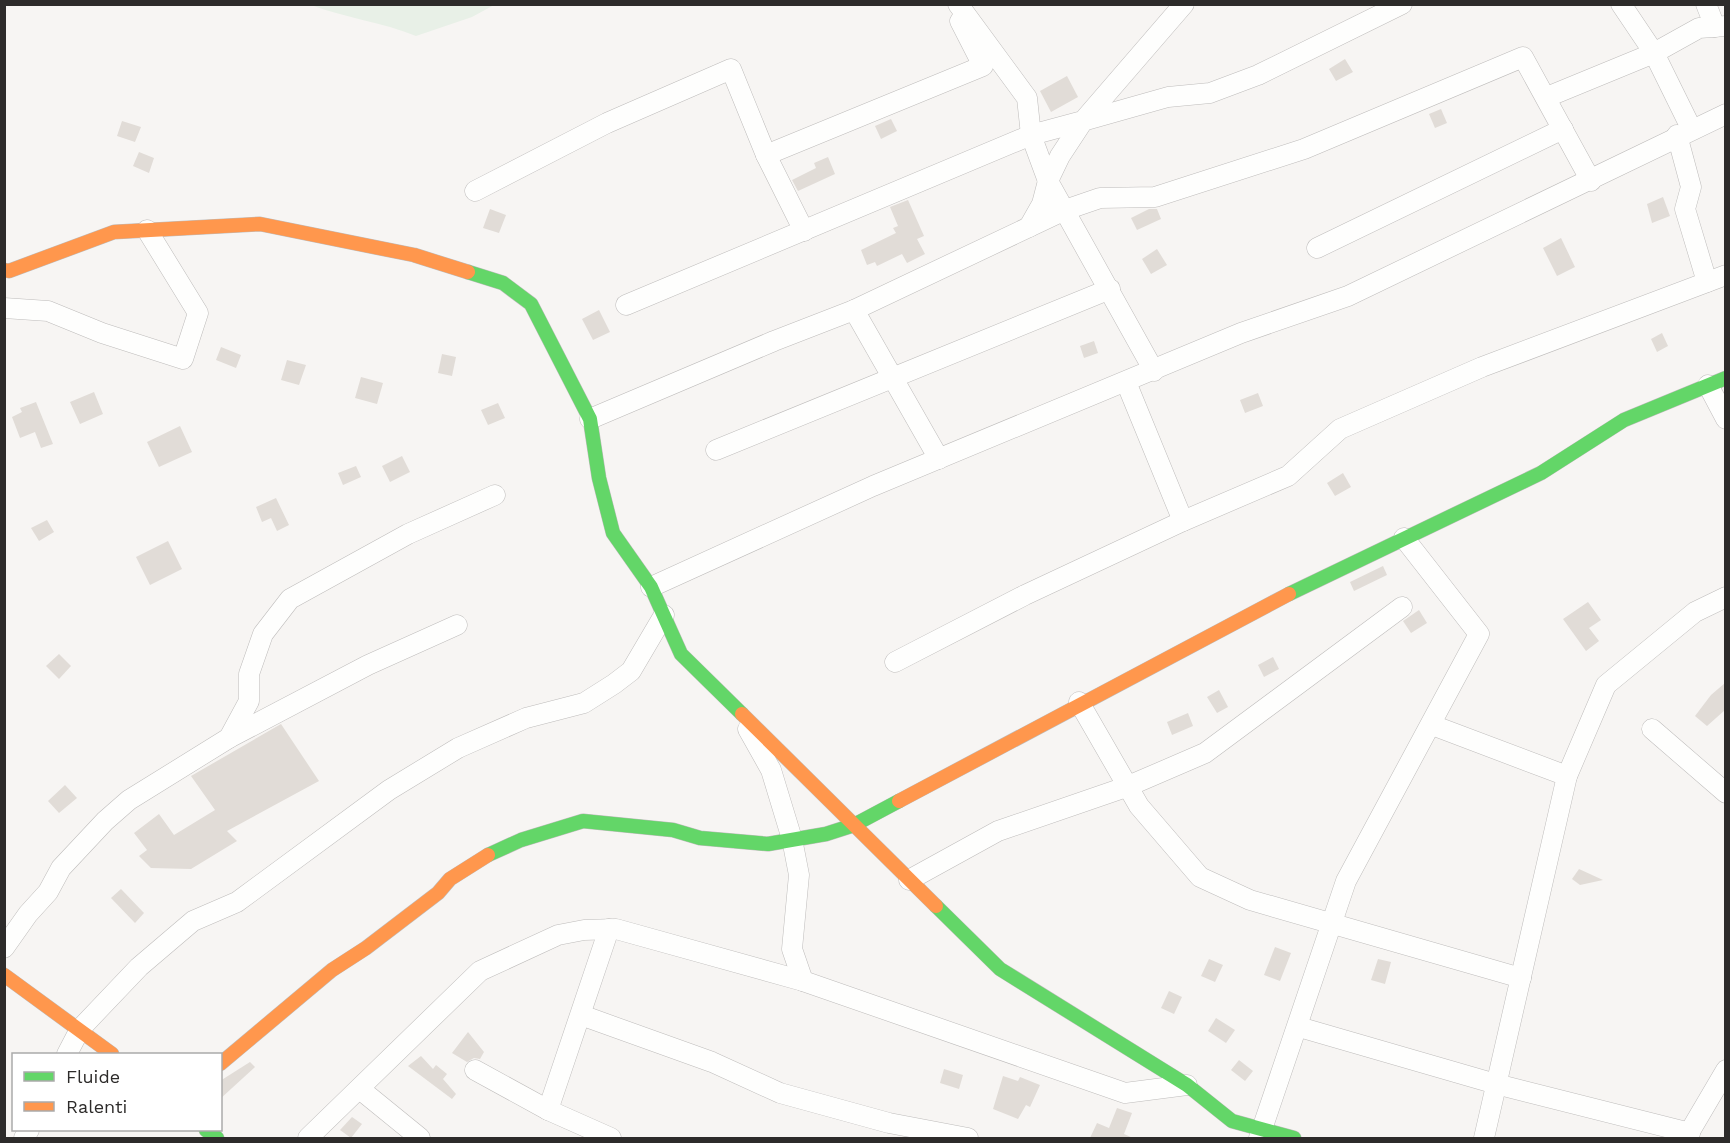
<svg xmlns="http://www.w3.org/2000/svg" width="1730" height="1143" viewBox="0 0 1730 1143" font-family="'Work Sans',sans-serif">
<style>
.green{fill:#e8f0e7}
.building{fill:#e1dcd7}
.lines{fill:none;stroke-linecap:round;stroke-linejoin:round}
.street-casing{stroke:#bebcbb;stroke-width:21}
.fast-casing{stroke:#bebcbb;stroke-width:15}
.slow-casing{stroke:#bebcbb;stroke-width:15}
.street{stroke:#fefefd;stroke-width:20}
.fast{stroke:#63d668;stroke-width:14}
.slow{stroke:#ff974d;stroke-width:14}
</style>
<rect width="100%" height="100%" fill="#f7f5f3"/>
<path class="green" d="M311,5H494L472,17L416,36C382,22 345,18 311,5Z"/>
<g class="building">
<path d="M1345,59L1353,72L1336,81L1329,69Z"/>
<path d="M1067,76L1078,97L1051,112L1040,91Z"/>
<path d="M1441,109L1447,123L1435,128L1429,114Z"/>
<path d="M891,119L897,131L881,139L875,126Z"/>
<path d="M122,121L141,127L135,142L117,136Z"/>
<path d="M139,152L154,158L149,173L133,166Z"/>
<path d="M828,157L835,174L798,191L792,180L816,168L814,163Z"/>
<path d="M1663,197L1670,216L1652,223L1647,204Z"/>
<path d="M908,200L924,236L917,239L925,254L907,263L902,254L877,266L875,262L867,265L861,250L896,233L893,228L898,226L890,207Z"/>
<path d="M490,209L506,215L499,233L483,228Z"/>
<path d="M1149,209H1157L1161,219L1137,230L1131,218Z"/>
<path d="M1561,238L1575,267L1557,276L1543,248Z"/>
<path d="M1157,249L1167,265L1151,274L1142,259Z"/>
<path d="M599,310L610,332L593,340L582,319Z"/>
<path d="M1662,333L1668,346L1657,352L1651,339Z"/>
<path d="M1094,341L1098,353L1084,358L1080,346Z"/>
<path d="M221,347L241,355L236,368L216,360Z"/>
<path d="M442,354L456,357L452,376L438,373Z"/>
<path d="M287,360L306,365L299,385L281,380Z"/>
<path d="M361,377L383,383L377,404L355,398Z"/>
<path d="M94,392L103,414L80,424L70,402Z"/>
<path d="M1258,393L1263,406L1245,413L1240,400Z"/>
<path d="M36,402L53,444L41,448L35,432L20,438L12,417L22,412L20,408Z"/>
<path d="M498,403L505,418L488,425L481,410Z"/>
<path d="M180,426L192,452L159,467L147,442Z"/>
<path d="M402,456L410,472L390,482L382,466Z"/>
<path d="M356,466L361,477L343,485L338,473Z"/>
<path d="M1343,473L1351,487L1335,496L1327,483Z"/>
<path d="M276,498L289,525L277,531L271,518L262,522L256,507Z"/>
<path d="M47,520L54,532L39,541L31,528Z"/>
<path d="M168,541L182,569L150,585L136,557Z"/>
<path d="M1383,566L1387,575L1354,591L1350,582Z"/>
<path d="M1588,602L1601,620L1589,628L1599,641L1586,651L1563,619Z"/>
<path d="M1419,610L1427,623L1411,633L1403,621Z"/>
<path d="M59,654L71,666L59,679L46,666Z"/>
<path d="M1273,657L1279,669L1264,677L1258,665Z"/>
<path d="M1725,683V710L1707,726L1695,716L1711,695Z"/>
<path d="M1219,690L1228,707L1217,713L1207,697Z"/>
<path d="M1188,713L1193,726L1172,735L1167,722Z"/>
<path d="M281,724L319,781L227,831L237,841L191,869L151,868L139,856L147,850L134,833L159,814L174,835L215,810L191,776Z"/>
<path d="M65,785L77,798L59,813L48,801Z"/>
<path d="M1579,869L1603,880L1580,885L1572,879Z"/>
<path d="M121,889L144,913L135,923L111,898Z"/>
<path d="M1275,947L1291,953L1280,981L1264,975Z"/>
<path d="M1209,959L1223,965L1215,982L1201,976Z"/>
<path d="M1378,959L1391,962L1385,984L1371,980Z"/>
<path d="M1169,991L1182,997L1174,1014L1161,1008Z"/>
<path d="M1216,1018L1235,1030L1226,1043L1208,1031Z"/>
<path d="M468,1032L484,1052L480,1059L474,1058L467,1062L452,1053Z"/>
<path d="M421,1056L433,1069L436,1065L447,1074L443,1079L456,1094L452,1099L408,1066Z"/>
<path d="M1239,1060L1253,1071L1245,1081L1231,1070Z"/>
<path d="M250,1062L255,1067L220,1099V1081Z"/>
<path d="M944,1069L963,1075L959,1089L940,1083Z"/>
<path d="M1003,1076L1018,1081L1020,1077L1040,1085L1030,1107L1026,1105L1018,1119L993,1109Z"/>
<path d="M1117,1108L1132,1113L1124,1134L1133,1138H1090L1097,1123L1109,1128Z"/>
<path d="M352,1117L362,1124L351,1138L340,1130Z"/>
</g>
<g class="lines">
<g class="street-casing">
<g id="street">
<path d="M958,4L1027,98L1031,135L1048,181L1154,371"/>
<path d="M1621,4L1654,53L1691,128"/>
<path d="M1706,4L1715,27"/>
<path d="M1547,97L1654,53L1699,28L1726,26"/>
<path d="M1677,135L1691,187L1685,209L1707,282"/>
<path d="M766,155L983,66L960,21"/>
<path d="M475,191L607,123L731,69L766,155L804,231"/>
<path d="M1029,227L1042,204L1048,181L1060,156L1083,121L1168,97L1210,93L1258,75L1402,4"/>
<path d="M1317,248L1563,129"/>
<path d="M626,305L1031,135L1083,121L1184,4"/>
<path d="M4,308L48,311L102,333L183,359L198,313L147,230"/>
<path d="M854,310L939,459"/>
<path d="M1126,382L1183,521"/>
<path d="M1708,385L1726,419"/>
<path d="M590,419L774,341L854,310L1065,210L1100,198L1155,197L1304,149L1523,57L1591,181"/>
<path d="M716,450L1110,289"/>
<path d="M651,587L873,486L1241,333L1348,296L1726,114"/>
<path d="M895,662L1025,595L1183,521L1288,476L1340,429L1482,367L1726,275"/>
<path d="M1079,702L1139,806L1200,877L1250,900L1521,978"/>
<path d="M1432,725L1567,776"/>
<path d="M748,729L771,770L792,839L799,875L792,949L803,981"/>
<path d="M1652,729L1726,793"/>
<path d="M229,738L249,701V674L263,634L290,599L408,534L495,495"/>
<path d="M909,880L998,831L1126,787L1205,753L1402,607"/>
<path d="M4,948L28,914L48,892L61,868L105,821L129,800L229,738L368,665L457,625"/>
<path d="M581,1015L712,1062L780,1093L889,1123L968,1138"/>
<path d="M1299,1027L1496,1084L1690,1133"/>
<path d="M67,1054L80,1029L139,967L193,921L237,902L389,790L458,748L526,718L584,703L614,684L631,671L664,615"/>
<path d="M475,1070L548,1110L611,1138"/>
<path d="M361,1090L420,1138"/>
<path d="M548,1110L609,929"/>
<path d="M24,1138L29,1130"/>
<path d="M308,1138L480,971L558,935L584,930L616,929L803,981L1125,1093L1187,1085"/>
<path d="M1259,1138L1346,881L1479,634L1404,538"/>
<path d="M1484,1138L1567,776L1606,685L1695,612L1726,597"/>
<path d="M1686,1138L1726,1070"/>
</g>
</g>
<g class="fast-casing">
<g id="fast">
<path d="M468,272L503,283L531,304L590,419L599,478L613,533L651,587L681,654L742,714"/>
<path d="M1289,594L1541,473L1624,420L1726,378"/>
<path d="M488,855L521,840L583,821L673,830L700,838L768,844L826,834L854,825L899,801"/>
<path d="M936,906L1000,969L1187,1085L1232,1121L1294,1138"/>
<path d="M206,1130L217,1138"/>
</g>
</g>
<g class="slow-casing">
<g id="slow">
<path d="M4,270L9,271L114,232L260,224L414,255L468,272"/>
<path d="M742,714L936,906"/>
<path d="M899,801L1289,594"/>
<path d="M4,975L112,1054"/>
<path d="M220,1064L332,970L366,948L438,893L450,879L488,855"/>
</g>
</g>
<use href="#street" class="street"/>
<use href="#fast" class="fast"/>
<use href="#slow" class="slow"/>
</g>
<rect width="1730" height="1143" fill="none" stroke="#2d2b2a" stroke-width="12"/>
<rect x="12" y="1053" width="210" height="78" fill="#ffffff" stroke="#abaaaa" stroke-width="1.5"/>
<rect x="24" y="1072" width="30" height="9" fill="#63d668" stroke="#abaaaa" stroke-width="1.5"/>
<text x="66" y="1083" font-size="18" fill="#2d2b2a">Fluide</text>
<rect x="24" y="1102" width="30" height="9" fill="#ff974d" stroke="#abaaaa" stroke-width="1.5"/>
<text x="66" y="1113" font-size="18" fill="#2d2b2a">Ralenti</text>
</svg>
